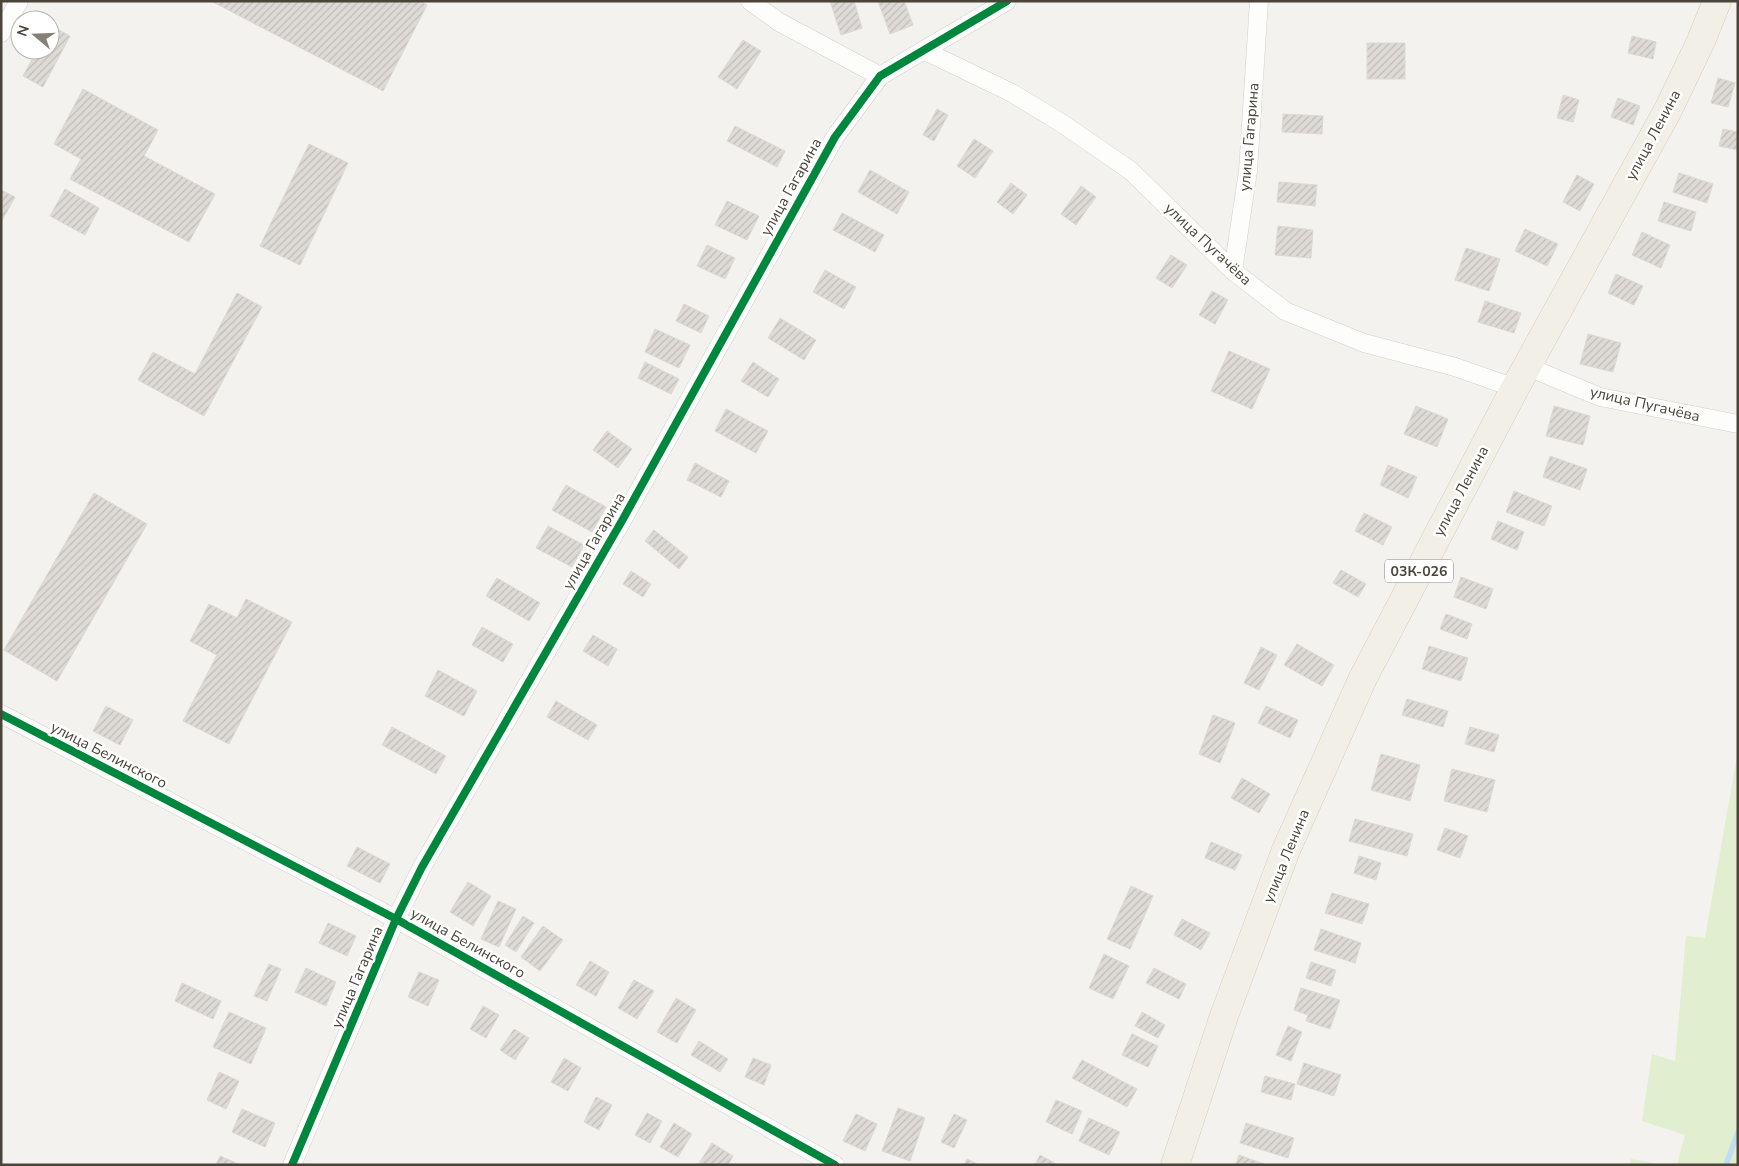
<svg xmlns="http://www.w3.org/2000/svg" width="1739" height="1166" viewBox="0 0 1739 1166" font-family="'Nunito Sans',sans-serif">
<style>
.green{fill:#e1eecf}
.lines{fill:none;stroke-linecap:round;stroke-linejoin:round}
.stream{stroke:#c0ddf1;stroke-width:5.5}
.building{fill:url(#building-hatch);stroke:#dcd9d4}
.minor-casing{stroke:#d2d0cb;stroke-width:19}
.primary-casing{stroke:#d6cebb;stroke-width:29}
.minor{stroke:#fdfdfc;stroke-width:18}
.primary{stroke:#f2efe6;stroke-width:28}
.cycleway-casing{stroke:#fff;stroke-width:11}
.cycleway{stroke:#00873e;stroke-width:8}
.labels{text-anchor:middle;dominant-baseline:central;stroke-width:5;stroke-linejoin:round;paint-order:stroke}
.shield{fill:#fff;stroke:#817c74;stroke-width:1}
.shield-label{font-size:14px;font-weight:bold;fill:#4b4439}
.street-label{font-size:15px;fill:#4b4439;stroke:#fff}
</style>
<defs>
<pattern id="building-hatch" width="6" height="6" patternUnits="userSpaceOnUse" patternTransform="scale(1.25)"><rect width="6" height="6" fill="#dedbd6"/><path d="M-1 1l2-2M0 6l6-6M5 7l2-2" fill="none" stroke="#c0bdb8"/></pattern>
</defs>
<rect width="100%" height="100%" fill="#f4f2ee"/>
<g class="green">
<path d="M1738,750V1165H1677L1685,1135L1642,1121L1652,1054L1675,1061L1686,936L1705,938Z"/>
<path d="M1631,1159L1664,1165H1629Z"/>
</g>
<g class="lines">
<path class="stream" d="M1726,1165L1738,1132"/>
</g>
<g class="building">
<path d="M211,1H420L427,5L383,91Z"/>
<path d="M830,1H854L862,28L841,35Z"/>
<path d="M878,1H904L913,25L890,34Z"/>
<path d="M50,25L70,36L43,87L23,76L37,50H50Z"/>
<path d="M1632,36L1656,42L1653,59L1628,53Z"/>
<path d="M743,40L761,51L737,89L718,77Z"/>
<rect x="1367" y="43" width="38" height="36"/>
<path d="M1718,78L1735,83L1728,107L1711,103Z"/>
<path d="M83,89L158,130L144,156L215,194L189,242L70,179L81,159L54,144Z"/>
<path d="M1563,95L1579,100L1573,122L1557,118Z"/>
<path d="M1618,98L1640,106L1633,125L1611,117Z"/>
<path d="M937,109L948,115L934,141L923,135Z"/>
<path d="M1283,114L1323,116L1322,134L1282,132Z"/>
<path d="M735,126L785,151L777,167L727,141Z"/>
<path d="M1723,129L1738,132V150L1719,146Z"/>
<path d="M974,139L993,151L975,178L957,166Z"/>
<path d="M309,144L348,163L300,265L260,246Z"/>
<path d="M870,170L909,192L897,214L858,192Z"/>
<path d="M1679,173L1713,184L1707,203L1673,192Z"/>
<path d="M1577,175L1594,184L1580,211L1563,202Z"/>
<path d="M1279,182L1317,185L1315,206L1277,202Z"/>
<path d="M1011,183L1027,195L1013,214L997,202Z"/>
<path d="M1081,186L1096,197L1076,225L1061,214Z"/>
<path d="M65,189L99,208L85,235L50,216Z"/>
<path d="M1,190L15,197L1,222Z"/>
<path d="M727,201L759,216L747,240L715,225Z"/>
<path d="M1664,202L1696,212L1691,231L1658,221Z"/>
<path d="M842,213L884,235L875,252L833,230Z"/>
<path d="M1278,226L1313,230L1311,258L1275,255Z"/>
<path d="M1525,229L1558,244L1547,266L1515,251Z"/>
<path d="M1642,232L1670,245L1661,268L1632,255Z"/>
<path d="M707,245L735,258L725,279L697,266Z"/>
<path d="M1466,248L1500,259L1489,291L1455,280Z"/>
<path d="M1171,255L1187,265L1172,288L1156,278Z"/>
<path d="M825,270L856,287L844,309L813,292Z"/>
<path d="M1616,274L1643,286L1634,305L1608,293Z"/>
<path d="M1212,291L1228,300L1215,324L1199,315Z"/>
<path d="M237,293L262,307L204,416L138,380L153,352L195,374Z"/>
<path d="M1485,301L1521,313L1514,333L1478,322Z"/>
<path d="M684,304L709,316L701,333L676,321Z"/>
<path d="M780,318L816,340L804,360L768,338Z"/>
<path d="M655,329L690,345L679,368L645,352Z"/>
<path d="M1588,334L1621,343L1613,372L1580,364Z"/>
<path d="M1229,351L1270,369L1252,409L1211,391Z"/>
<path d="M645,362L679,379L671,394L638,378Z"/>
<path d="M753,362L779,379L768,397L741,381Z"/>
<path d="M1416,406L1448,419L1437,447L1404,434Z"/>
<path d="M1554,406L1590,416L1583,445L1546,436Z"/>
<path d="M726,409L768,431L756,453L715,431Z"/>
<path d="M607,431L632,449L618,468L593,450Z"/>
<path d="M1550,456L1587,469L1580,490L1543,477Z"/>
<path d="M695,463L729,481L721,497L687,480Z"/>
<path d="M1388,465L1417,477L1408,498L1380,485Z"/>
<path d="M566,485L606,507L592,532L552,510Z"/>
<path d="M1514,491L1552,506L1544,526L1506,512Z"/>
<path d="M94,493L147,524L57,681L4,650Z"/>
<path d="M1364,513L1392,527L1383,545L1355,531Z"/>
<path d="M1498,521L1524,532L1517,550L1491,539Z"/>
<path d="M548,526L584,545L572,567L536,548Z"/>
<path d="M654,530L688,557L679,569L645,541Z"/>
<path d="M1341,570L1366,584L1358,597L1333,583Z"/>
<path d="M631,571L651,584L643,597L623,584Z"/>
<path d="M1461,577L1493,589L1486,609L1454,597Z"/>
<path d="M497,578L540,603L529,621L486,596Z"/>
<path d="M246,599L292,622L229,744L183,721L217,655L190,641L209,604L237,618Z"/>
<path d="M1446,614L1472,624L1467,639L1440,629Z"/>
<path d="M482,627L513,644L503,662L472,645Z"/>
<path d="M593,635L617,649L608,666L583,651Z"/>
<path d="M1297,644L1334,665L1322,686L1284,665Z"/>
<path d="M1429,646L1468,658L1461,681L1422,669Z"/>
<path d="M1261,647L1277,655L1259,690L1244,683Z"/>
<path d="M438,670L477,691L464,716L425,696Z"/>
<path d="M1407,699L1448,711L1443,727L1402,715Z"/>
<path d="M556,701L597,725L588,740L547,717Z"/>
<path d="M106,706L133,720L120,745L93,731Z"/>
<path d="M1266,706L1298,720L1290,738L1258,723Z"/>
<path d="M1213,715L1235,723L1220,763L1199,754Z"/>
<path d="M392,727L446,756L436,774L382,745Z"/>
<path d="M1470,727L1499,735L1494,752L1465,744Z"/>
<path d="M1381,754L1420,765L1410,801L1371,790Z"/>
<path d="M1452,769L1495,780L1487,812L1444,801Z"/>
<path d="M1242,778L1270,794L1259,813L1231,798Z"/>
<path d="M1355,819L1413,834L1407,856L1349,841Z"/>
<path d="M1445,828L1468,836L1460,858L1437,850Z"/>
<path d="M1211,842L1242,855L1235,870L1205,858Z"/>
<path d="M357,847L390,864L380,883L347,866Z"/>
<path d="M1359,856L1381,863L1376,880L1354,873Z"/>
<path d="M468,882L491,896L473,926L450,912Z"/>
<path d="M1131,886L1153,896L1130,949L1107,939Z"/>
<path d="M1332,893L1369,904L1362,924L1325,913Z"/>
<path d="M498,901L516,909L499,947L481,939Z"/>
<path d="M523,916L534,923L516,952L505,945Z"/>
<path d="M1182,919L1210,933L1201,950L1174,935Z"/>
<path d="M328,923L356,936L347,956L319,943Z"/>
<path d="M543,926L563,940L540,971L521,957Z"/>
<path d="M1321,929L1361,943L1355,963L1314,950Z"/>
<path d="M1104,954L1129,966L1113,999L1089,988Z"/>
<path d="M590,961L609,972L596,996L576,985Z"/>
<path d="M1311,962L1336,970L1331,986L1306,978Z"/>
<path d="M269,964L281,969L267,1001L254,996Z"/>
<path d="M306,968L336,982L326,1006L295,992Z"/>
<path d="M1154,968L1186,984L1179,999L1146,983Z"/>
<path d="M419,972L439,980L428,1006L408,997Z"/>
<path d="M634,980L654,991L637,1019L618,1008Z"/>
<path d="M182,983L221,1001L213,1019L175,1001Z"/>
<path d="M1301,988L1340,1000L1330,1029L1306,1021L1308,1015L1294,1010Z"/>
<path d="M676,998L696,1010L677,1043L657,1032Z"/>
<path d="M483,1006L499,1015L486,1038L470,1029Z"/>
<path d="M229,1012L266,1028L251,1064L213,1047Z"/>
<path d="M1142,1012L1165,1025L1158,1038L1135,1026Z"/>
<path d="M1288,1026L1302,1032L1291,1061L1276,1055Z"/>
<path d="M514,1029L529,1038L515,1060L500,1050Z"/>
<path d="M1132,1034L1158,1046L1148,1067L1122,1055Z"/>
<path d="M699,1041L728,1059L720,1072L691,1055Z"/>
<path d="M564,1058L581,1068L568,1091L551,1082Z"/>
<path d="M753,1058L771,1065L764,1085L745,1077Z"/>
<path d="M1082,1060L1137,1089L1127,1107L1072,1078Z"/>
<path d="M1304,1063L1341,1075L1334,1096L1297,1084Z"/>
<path d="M219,1072L239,1081L226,1109L207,1100Z"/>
<path d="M1265,1076L1295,1084L1291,1100L1261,1092Z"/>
<path d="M596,1097L612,1105L599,1130L584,1122Z"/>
<path d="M1056,1100L1082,1111L1072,1134L1046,1122Z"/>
<path d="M898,1108L925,1118L910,1161L882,1151Z"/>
<path d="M242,1109L275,1123L265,1147L232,1132Z"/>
<path d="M647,1113L662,1121L650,1143L635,1135Z"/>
<path d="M856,1114L877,1124L865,1151L843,1141Z"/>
<path d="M954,1114L967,1120L954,1148L941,1142Z"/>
<path d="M1089,1118L1120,1132L1109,1155L1079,1141Z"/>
<path d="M674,1123L692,1134L678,1157L660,1147Z"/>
<path d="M1246,1123L1294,1138L1288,1158L1240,1143Z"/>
<path d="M712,1143L733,1156L728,1165H698Z"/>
<path d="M1040,1155L1058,1165H1035Z"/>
<path d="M1239,1155L1264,1164V1165H1236Z"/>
<path d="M220,1156L241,1165H216Z"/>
<path d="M967,1159L979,1165H964Z"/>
</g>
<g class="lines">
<g class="minor-casing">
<g id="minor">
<path d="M750,1L779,22L880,76"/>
<path d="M1,33L19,1"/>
<path d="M925,51L1012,93L1063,124L1131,171L1233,271L1285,311L1364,343L1455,367L1515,388"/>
<path d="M1233,271L1248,171L1259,1"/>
<path d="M1526,366L1600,397L1738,424"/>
<path d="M1,714L396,919L835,1165"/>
<path d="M292,1165L396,919L422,867L623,519L835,137L880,76L1007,1"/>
</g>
</g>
<g class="primary-casing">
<path id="primary" d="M1175,1165L1224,1016L1286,850L1363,678L1515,388L1668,110L1701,41L1717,1"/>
</g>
<use href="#minor" class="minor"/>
<use href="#primary" class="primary"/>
<g class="cycleway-casing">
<g id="cycleway">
<path d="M1,714L396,919L835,1165"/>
<path d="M292,1165L396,919L422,867L623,519L835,137L880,76L1007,1"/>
</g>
</g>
<use href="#cycleway" class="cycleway"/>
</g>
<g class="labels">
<rect class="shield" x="1385" y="559.5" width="68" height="23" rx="4"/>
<g class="shield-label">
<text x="1419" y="571">03К-026</text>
</g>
<g class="street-label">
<text transform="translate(1653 135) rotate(-62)">улица Ленина</text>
<text transform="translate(1249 137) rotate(-85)">улица Гагарина</text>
<text transform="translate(791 187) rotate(-61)">улица Гагарина</text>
<text transform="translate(1208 244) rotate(43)">улица Пугачёва</text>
<text transform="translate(1645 404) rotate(13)">улица Пугачёва</text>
<text transform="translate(1461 491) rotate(-62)">улица Ленина</text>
<text transform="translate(594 541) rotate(-60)">улица Гагарина</text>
<text transform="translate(109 755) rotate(27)">улица Белинского</text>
<text transform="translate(1286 856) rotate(-68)">улица Ленина</text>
<text transform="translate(468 943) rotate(29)">улица Белинского</text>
<text transform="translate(357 977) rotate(-67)">улица Гагарина</text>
</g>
</g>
<rect width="1739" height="1166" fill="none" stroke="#4b4439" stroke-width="5"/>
<g transform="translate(35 35) rotate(289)"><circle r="24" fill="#ffffff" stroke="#b7b4b0"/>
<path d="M0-4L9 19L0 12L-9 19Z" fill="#868178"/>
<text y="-8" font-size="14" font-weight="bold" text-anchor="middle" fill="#4b4439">N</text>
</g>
</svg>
